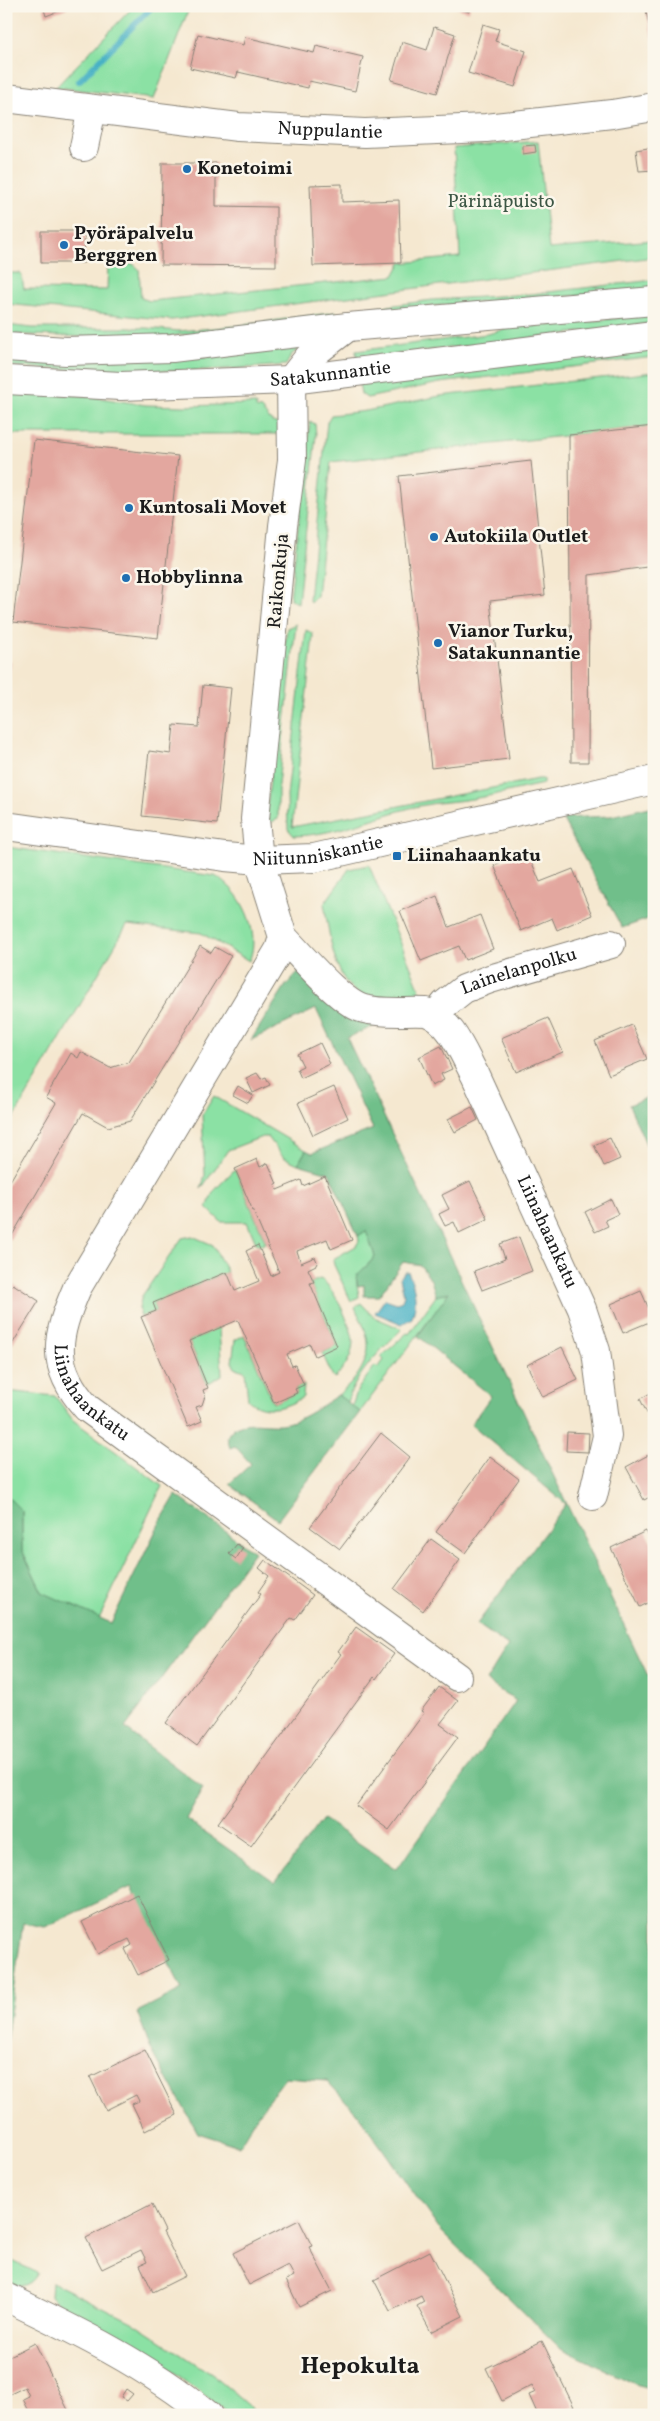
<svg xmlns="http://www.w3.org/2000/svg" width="660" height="2421" viewBox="0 0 660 2421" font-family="Vollkorn,serif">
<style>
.green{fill:#8be1a4;stroke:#547e60}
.forest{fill:#70bf8a;stroke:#466e53}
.water{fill:#47b1c5;stroke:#326670}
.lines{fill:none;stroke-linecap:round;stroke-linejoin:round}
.stream{stroke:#47b1c5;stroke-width:6}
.building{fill:#e3a79f}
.minor-casing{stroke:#888276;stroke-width:30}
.major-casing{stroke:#888276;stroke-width:30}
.minor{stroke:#fff;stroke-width:28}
.major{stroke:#fff;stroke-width:28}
.poi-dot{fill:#1f6fb2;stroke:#fbf7ec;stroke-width:2}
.labels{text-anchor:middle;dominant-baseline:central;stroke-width:5;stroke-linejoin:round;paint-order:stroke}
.street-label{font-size:19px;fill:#1c1c1c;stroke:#fbf7ec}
.poi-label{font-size:19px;font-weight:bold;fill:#1c1c1c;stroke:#fbf7ec;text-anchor:start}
.park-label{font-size:19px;fill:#3d5745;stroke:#fbf7ec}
.district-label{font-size:24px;font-weight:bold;fill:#1c1c1c;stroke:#fbf7ec}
</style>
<rect width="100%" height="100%" fill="#fbf7ec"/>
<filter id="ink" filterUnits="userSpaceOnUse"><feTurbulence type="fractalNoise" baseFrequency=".02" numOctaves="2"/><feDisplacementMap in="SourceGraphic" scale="10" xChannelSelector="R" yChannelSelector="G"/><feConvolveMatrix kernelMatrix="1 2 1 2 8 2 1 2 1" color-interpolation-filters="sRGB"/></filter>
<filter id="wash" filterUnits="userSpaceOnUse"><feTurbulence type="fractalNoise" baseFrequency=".0096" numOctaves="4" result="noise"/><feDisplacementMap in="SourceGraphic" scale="20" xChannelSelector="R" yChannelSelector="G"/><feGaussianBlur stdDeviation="1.12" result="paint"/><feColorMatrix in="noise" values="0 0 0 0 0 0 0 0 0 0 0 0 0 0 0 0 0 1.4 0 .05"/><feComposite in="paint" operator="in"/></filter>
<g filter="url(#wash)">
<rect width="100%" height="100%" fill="#f5e8d0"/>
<g class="green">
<path d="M134,6H190L154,99L56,87Z"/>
<path d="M538,141L549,249L654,240V257L172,320L6,304V273H21L24,289L107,290L108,263L133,264L139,269L141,298L150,301L394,276L401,263L460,257L454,148Z"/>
<path d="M654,280V290L430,306L351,316V311L432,300L530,294Z"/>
<path d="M336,312L337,317L143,339L6,334V325L32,328H146L179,331L235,326Z"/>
<path d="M654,313V323L357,359L356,351L488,334L512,327L572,324Z"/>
<path d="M654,346V357L440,383L367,398L361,394L359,382Z"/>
<path d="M301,348L292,354L286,365C190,373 102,373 6,366V358L145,359L224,356Z"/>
<path d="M654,372V426L331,462L317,596L310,602L309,600L327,422L331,415L366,411L440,396Z"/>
<path d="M6,390L87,396L146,405L184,406L256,404V408L261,409L272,422L280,424L281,434H6Z"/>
<path d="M310,421L315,424L316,435L298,603L290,599Z"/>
<path d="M296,624L278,785V819L270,823L267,808L287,628Z"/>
<path d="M306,630L312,633L313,636L292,827L538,779H543V784C519,789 496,795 472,799C455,802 436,802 419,806C377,815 338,835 294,836L288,829L287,796Z"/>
<path d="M6,847L215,876C241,889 262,933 249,961L201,933L127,925L6,1131Z"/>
<path d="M369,865L424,1000C407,1000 387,1002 370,998C333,991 330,933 324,904L349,869Z"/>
<path d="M214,1096L306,1150L298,1164L283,1157L268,1137H262L228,1150L201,1189L205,1175L202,1115Z"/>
<path d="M235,1169L266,1243L262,1245L256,1243L247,1222H221L207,1208L213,1192Z"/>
<path d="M366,1230L375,1256C372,1261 357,1275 357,1277C355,1282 359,1291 359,1297L351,1301L334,1265L333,1259L356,1246L359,1241L358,1236Z"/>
<path d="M192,1236L213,1245L227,1272L153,1303L156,1311L141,1317L139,1307L142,1296L182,1238Z"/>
<path d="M320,1279C332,1283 352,1327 353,1340C353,1356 345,1368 334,1379L322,1353L337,1346L310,1283Z"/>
<path d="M450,1292L360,1412L352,1406L358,1389L375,1366L378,1368L384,1360L381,1357L407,1333L409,1334L436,1296Z"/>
<path d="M361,1303L374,1317L402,1329C380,1351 357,1372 347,1402L338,1395C354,1384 373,1358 367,1337C365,1327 359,1317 355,1307Z"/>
<path d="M219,1328L222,1375L207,1384L189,1341Z"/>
<path d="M244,1335L273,1403L297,1393L295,1389L304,1385L303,1397C286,1408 265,1414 248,1400L245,1371L235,1368L232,1362L235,1340Z"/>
<path d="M6,1391L55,1396L73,1420L162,1486L64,1693L42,1592L22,1550V1511L6,1553Z"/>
<path d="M6,2258L38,2273C31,2286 19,2289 6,2283Z"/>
<path d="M52,2282L132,2322L213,2375L260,2415H231L163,2364L122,2338L62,2308L51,2296Z"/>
</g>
<g class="forest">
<path d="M654,806V917L622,928L562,818L611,816Z"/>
<path d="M303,967L352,1016L377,1025L347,1038L648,1676L654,1671V2389L635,2384L559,2347L439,2229L357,2113L327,2081L285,2078L259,2113L239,2146L198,2133L151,2049L137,2012L182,1989L131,1887L45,1927L23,1923L6,2042V1495L22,1511V1550L42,1592L111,1623L160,1522L176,1495L254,1552L125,1728L203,1788L186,1819L275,1882L323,1819L397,1869L516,1701L486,1681L508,1646L477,1624L566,1504L471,1424L491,1396L418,1336L449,1292L436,1296L431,1280L420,1265L403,1262L379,1296H364V1285L358,1286L356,1277C361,1269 369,1266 375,1256L366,1231L358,1236L329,1173L298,1164L306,1150L312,1153L373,1129L316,1009L251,1040L286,985Z"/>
<path d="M654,1095V1162L629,1105Z"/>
<path d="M338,1395L360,1412L278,1520L229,1484L251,1464L235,1446L230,1448L227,1437C238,1414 267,1428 287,1423C306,1418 322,1405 338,1395Z"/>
</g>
<path class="water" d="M405,1272H408C415,1286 418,1303 412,1318L402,1324L375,1313L385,1299L397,1303L402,1301L404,1295L400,1278Z"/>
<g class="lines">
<path class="stream" d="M79,81L153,6"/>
</g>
<g id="blocks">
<g class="building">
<path d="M43,6H72L46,16Z"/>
<path d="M451,6H470L469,12Z"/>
<path d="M645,6H654V42H653Z"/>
<path d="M483,24L499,29L495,41L526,51L515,87L468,73Z"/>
<path d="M434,27L455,34L437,93L391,80L402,42L427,50Z"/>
<path d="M198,34L243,45L245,37L314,53L316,46L363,57L355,91L309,81L308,88L238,72L236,78L190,68Z"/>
<path d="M535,145L536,152L523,154V146Z"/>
<path d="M654,147V170L639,171L636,150Z"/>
<path d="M162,163H216V206L276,207V266L161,265Z"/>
<path d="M342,184V202L399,200L401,263L313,266L310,185Z"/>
<path d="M41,231H85L84,263H41Z"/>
<path d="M654,426V566L589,575L588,762H571L569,435Z"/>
<path d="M34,440L178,456L158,638L13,622Z"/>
<path d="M531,461L545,595L490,601L509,759L431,768L399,476Z"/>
<path d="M6,661H11L8,693H6Z"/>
<path d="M203,685L231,688L217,824L142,816L149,751L171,754L174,725L199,727Z"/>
<path d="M527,851L540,882L573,869L592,915L557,930L552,918L521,931L494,865Z"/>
<path d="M437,896L449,927L480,915L493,949L465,960L459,946L421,961L400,911Z"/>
<path d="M200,946L211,953L215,947L231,956L130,1121L108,1127L83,1113L6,1246V1188L56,1103L46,1097L71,1053L78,1058L81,1052L110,1068L129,1062Z"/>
<path d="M548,1018L563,1052L516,1072L501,1038Z"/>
<path d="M632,1025L647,1059L609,1075L595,1041Z"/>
<path d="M320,1043L330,1064L301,1078L297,1069L303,1066L297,1054Z"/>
<path d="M441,1046L452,1069L441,1074L444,1080L432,1086L419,1057Z"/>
<path d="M257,1073L261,1079L266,1077L270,1085L253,1093L246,1078Z"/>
<path d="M238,1086L253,1095L248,1103L233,1095Z"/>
<path d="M334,1087L348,1118L313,1135L298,1103Z"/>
<path d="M472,1107L478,1120L455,1132L448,1119Z"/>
<path d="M610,1138L620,1159L604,1166L594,1145Z"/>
<path d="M257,1159L260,1167L268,1163L277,1184H275L277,1190L301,1180L303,1186L325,1176L352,1240L331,1249L327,1239L297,1251L301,1263L315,1257L318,1264L308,1269L314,1282L310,1283L337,1346L315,1356L310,1344L287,1354L292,1366L295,1365L304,1385L295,1389L297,1393L274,1403L238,1320L189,1341L208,1388L203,1390L205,1396L202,1405L196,1407L202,1421L188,1427L141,1317L156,1311L153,1303L227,1272L235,1291L259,1281L246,1251L258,1245L271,1276L279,1272L235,1169Z"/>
<path d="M470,1181L488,1219L459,1233L454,1222L445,1226L439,1214L449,1209L442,1195Z"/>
<path d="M611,1199L618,1214L605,1220L608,1226L595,1232L585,1212Z"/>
<path d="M519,1237L532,1271L482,1290L474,1271L505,1259L500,1244Z"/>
<path d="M13,1284L39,1301L6,1354V1294Z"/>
<path d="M641,1291L654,1320L623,1333L611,1304Z"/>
<path d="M562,1347L578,1380L543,1397L527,1365Z"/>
<path d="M654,1391V1427L640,1399Z"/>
<path d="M567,1432L589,1433L588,1452L566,1451Z"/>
<path d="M381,1433L410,1457L340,1549L310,1527Z"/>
<path d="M654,1452V1495L644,1500L626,1467Z"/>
<path d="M490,1457L519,1479L465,1553L436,1532Z"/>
<path d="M646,1531L654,1546V1600L640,1607L611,1548Z"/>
<path d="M431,1539L460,1560L423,1611L394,1589Z"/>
<path d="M237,1544L243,1548L236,1559L229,1554Z"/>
<path d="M265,1560L313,1595L295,1620L291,1618L197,1746L166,1723L261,1594L258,1592L269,1576L259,1568Z"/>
<path d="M356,1627L394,1654L376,1679L374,1677L251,1846L218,1823L341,1654L338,1652Z"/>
<path d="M439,1687L458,1701L440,1724L458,1737L389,1830L356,1806L424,1713L421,1711Z"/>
<path d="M137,1894L169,1960L138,1975L125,1949L132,1945L129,1939L98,1954L82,1922Z"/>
<path d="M145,2050L177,2115L145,2131L132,2104L139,2101L136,2095L106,2110L90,2077Z"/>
<path d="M152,2204L165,2231L163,2232L185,2276L153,2292L140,2265L147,2262L141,2250L102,2269L86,2238Z"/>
<path d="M299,2220L312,2246L309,2247L332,2291L299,2307L286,2280L294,2276L288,2265L249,2285L233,2253Z"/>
<path d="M430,2251L463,2316L431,2332L417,2306L424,2302L421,2296L390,2311L374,2280Z"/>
<path d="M542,2341L574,2407L557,2415H538L529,2395L536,2392L532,2385L502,2401L486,2368Z"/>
<path d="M35,2343L69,2412L64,2415H31L23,2399L29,2396L25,2387L6,2396V2358Z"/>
<path d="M126,2389L133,2394L127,2401L121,2397Z"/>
</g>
</g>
</g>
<g filter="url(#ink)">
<use href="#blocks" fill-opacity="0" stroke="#888276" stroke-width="1"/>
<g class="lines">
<g class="minor-casing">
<g id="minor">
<path id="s1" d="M6,98L238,127L365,133L486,128L612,114L654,107"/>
<path d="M84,147L92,109"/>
<path id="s2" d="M348,327L309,357L291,380L292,460L283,526L255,819L259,860L283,937L279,950L77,1288C56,1337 49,1366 87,1408L457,1677"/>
<path id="s3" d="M6,826L225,857L259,860L314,858L654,780"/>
<path id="s4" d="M283,937C301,955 340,1003 364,1009C383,1014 406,1011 426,1012C451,1020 463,1053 475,1075L582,1309L596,1351L607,1436L593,1496"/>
<path id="s5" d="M436,1015L445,1004L464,989L490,979L611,944"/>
<path d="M6,2297C77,2331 147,2365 208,2415"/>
</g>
</g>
<g class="major-casing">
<g id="major">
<path d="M6,347L66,351L172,348L348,327L654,301"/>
<path id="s6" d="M6,380L121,386L291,380L654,335"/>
</g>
</g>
<use href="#minor" class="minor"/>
<use href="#major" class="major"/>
</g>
</g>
<g class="poi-dot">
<circle cx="187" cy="169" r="5"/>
<circle cx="64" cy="245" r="5"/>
<circle cx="129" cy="508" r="5"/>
<circle cx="434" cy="537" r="5"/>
<circle cx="126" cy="578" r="5"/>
<circle cx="438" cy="643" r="5"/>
<rect x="392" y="851" width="10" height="10" rx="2.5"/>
</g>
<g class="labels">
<g class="street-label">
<text stroke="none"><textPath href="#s1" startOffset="326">Nuppulantie</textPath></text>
<text stroke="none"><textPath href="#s6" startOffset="325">Satakunnantie</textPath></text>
<text transform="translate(279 581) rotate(-85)">Raikonkuja</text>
<text stroke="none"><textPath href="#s3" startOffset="315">Niitunniskantie</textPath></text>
<text stroke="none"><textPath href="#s5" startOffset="96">Lainelanpolku</textPath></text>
<text stroke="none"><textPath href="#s4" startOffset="426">Liinahaankatu</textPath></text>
<text stroke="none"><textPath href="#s2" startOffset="1168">Liinahaankatu</textPath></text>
</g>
<g class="poi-label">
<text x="197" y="169">Konetoimi</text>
<text x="74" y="234">Pyöräpalvelu<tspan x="74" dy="22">Berggren</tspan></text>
<text x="139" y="508">Kuntosali Movet</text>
<text x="444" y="537">Autokiila Outlet</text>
<text x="136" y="578">Hobbylinna</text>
<text x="448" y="632">Vianor Turku,<tspan x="448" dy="22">Satakunnantie</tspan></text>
<text x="407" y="856">Liinahaankatu</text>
</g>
<g class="park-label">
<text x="501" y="202">Pärinäpuisto</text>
</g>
<g class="district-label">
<text x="360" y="2367">Hepokulta</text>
</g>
</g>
<rect width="660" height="2421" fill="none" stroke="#fbf7ec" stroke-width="25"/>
</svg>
